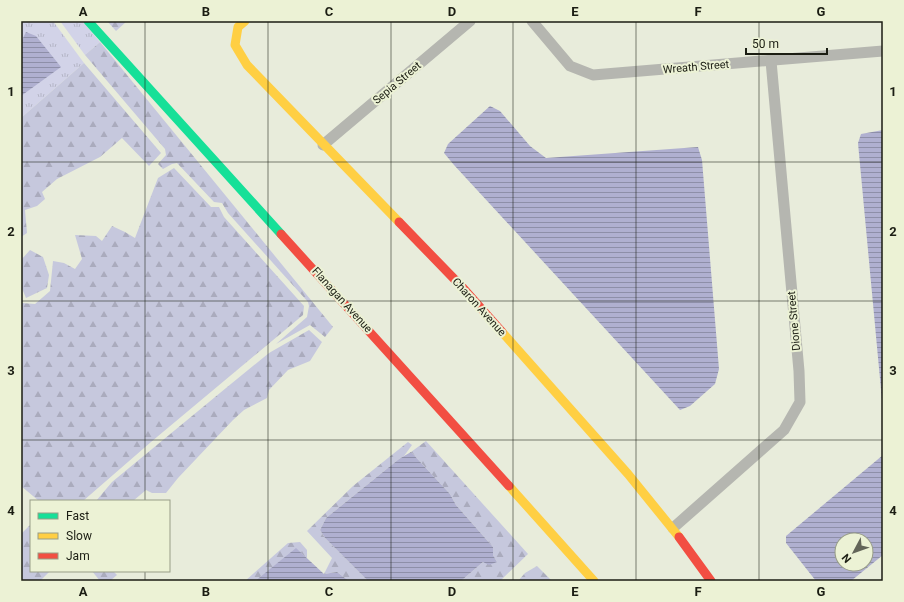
<svg xmlns="http://www.w3.org/2000/svg" width="904" height="602" viewBox="0 0 904 602" font-family="Roboto,sans-serif">
<style>
.grass{fill:url(#grass-tufts)}
.forest{fill:url(#forest-firs)}
.water{fill:url(#water-rules);fill-rule:evenodd}
.lines{fill:none;stroke-linecap:round;stroke-linejoin:round}
.street{stroke:#b5b6b0;stroke-width:11}
.fast{stroke:#16e098;stroke-width:9}
.slow{stroke:#ffcf43;stroke-width:9}
.jam{stroke:#f24e42;stroke-width:9}
.grid{fill:none;stroke:#1b1d13;stroke-width:1;stroke-opacity:0.55}
.labels{text-anchor:middle;dominant-baseline:central;stroke-width:4;stroke-linejoin:round;paint-order:stroke}
.street-label{font-size:11px;fill:#1b1d13;stroke:#ecf2d5}
.neatline{fill:none;stroke:#1b1d13;stroke-width:1.5}
.grid-label{font-size:13px;text-anchor:middle;font-weight:bold;fill:#1b1d13}
</style>
<defs>
<pattern id="grass-tufts" width="24" height="20" patternUnits="userSpaceOnUse"><rect width="24" height="20" fill="#d2d3e8"/><path d="M3 7l-1-3M5 7V3M7 7l1-3M15 17l-1-3M17 17v-4M19 17l1-3" fill="none" stroke="#b4b5c6"/></pattern>
<pattern id="forest-firs" width="22" height="20" patternUnits="userSpaceOnUse"><rect width="22" height="20" fill="#c6c8dd"/><path d="M5 1l3.5 6h-7zM16 11l3.5 6h-7z" fill="#aaabbd"/></pattern>
<pattern id="water-rules" width="6" height="5" patternUnits="userSpaceOnUse"><rect width="6" height="5" fill="#b0b0d0"/><path d="M0 2.5h6" fill="none" stroke="#8e8fa8"/></pattern>
</defs>
<rect width="100%" height="100%" fill="#e8ecdb"/>
<g class="grass">
<path d="M21,21H53L84,63L21,118Z"/>
<path d="M60,21H82L100,42L85,55Z"/>
</g>
<g class="forest">
<path d="M107,21H127L116,31Z"/>
<path d="M100,42L333,327L325,337L310,325L276,344L307,317L309,306L308,302L228,213L222,203L214,202L177,163L172,164L163,169L158,164L166,155L165,149L85,55Z"/>
<path d="M84,63L161,153L149,166L122,138L100,157L57,179L42,192L45,199L37,206L25,210L27,233L21,237V118Z"/>
<path d="M174,168L211,207H219L224,217L304,306L303,315L151,442L83,501H39L21,486V303L35,304L50,291L53,261L64,263L75,269L82,259L75,235L96,236L102,241L112,226L125,232L135,238L158,178Z"/>
<path d="M30,250L43,257L49,275L47,288L26,298L21,286V260Z"/>
<path d="M309,330L322,342L310,361L288,370L269,390L267,398L244,410L233,420L178,478L166,493H152L146,490L133,501H96L112,482L226,388L269,353Z"/>
<path d="M426,441L528,554L500,581H461L483,562H497L493,555V547L456,505L450,494L411,452Z"/>
<path d="M408,442L412,445L404,456L399,459L326,518L320,530L325,538L368,581H349L337,572L324,574L332,558L307,531L353,486Z"/>
<path d="M31,524V571H50L40,581H21V534Z"/>
<path d="M300,542L307,550V558L296,549L255,581H245L288,543Z"/>
<path d="M537,566L552,581H518L525,573Z"/>
<path d="M92,571H113L117,575L110,581H100Z"/>
</g>
<g class="water">
<path d="M26,32L36,36L61,67L21,96V42Z"/>
<path d="M490,106L500,111L530,146L546,158L698,147L702,160L719,369L715,384L690,406L680,410L454,165L444,153L448,144Z"/>
<path d="M883,130V411L858,143L861,134Z"/>
<path d="M411,452L450,494L456,505L493,547V555L497,562L489,565L483,562L461,581H368L325,538L320,530L326,518L399,459Z"/>
<path d="M883,455V555L851,581H816L786,543V536ZM842,540H866V564H842Z"/>
<path d="M296,548L324,574L337,572L349,581H255Z"/>
</g>
<g class="lines">
<g class="street">
<path d="M532,21L570,66L593,75L883,51"/>
<path d="M323,145L470,21"/>
<path d="M673,528L784,430L800,402L799,371L771,61"/>
</g>
<path class="fast" d="M88,21L281,234"/>
<g class="slow">
<path d="M245,21L238,27L235,45L247,65L399,222"/>
<path d="M502,332L628,474L679,537"/>
<path d="M509,486L594,581"/>
</g>
<g class="jam">
<path d="M399,222L463,288L502,332"/>
<path d="M281,234L509,486"/>
<path d="M679,537L711,581"/>
</g>
</g>
<path class="grid" d="M145,21V501M268,21V581M391,21V581M513,21V581M636,21V581M759,21V581M21,162H883M21,301H883M21,440H883M145,571V581"/>
<g class="labels">
<g class="street-label">
<text transform="translate(696 67) rotate(-5)">Wreath Street</text>
<text transform="translate(397 83) rotate(-40)">Sepia Street</text>
<text transform="translate(342 300) rotate(48)">Flanagan Avenue</text>
<text transform="translate(479 307) rotate(48)">Charon Avenue</text>
<text transform="translate(794 321) rotate(-95)">Dione Street</text>
</g>
</g>
<rect width="904" height="602" fill="none" stroke="#ecf2d5" stroke-width="44"/>
<rect x="30" y="500" width="140" height="72" fill="#ecf2d5" stroke="#989d87"/>
<rect x="38" y="513" width="20" height="6" fill="#16e098" stroke="#989d87"/>
<text x="66" y="520" font-size="12" fill="#1b1d13">Fast</text>
<rect x="38" y="533" width="20" height="6" fill="#ffcf43" stroke="#989d87"/>
<text x="66" y="540" font-size="12" fill="#1b1d13">Slow</text>
<rect x="38" y="553" width="20" height="6" fill="#f24e42" stroke="#989d87"/>
<text x="66" y="560" font-size="12" fill="#1b1d13">Jam</text>
<g transform="translate(854 552) rotate(229)"><circle r="19" fill="#ecf2d5" stroke="#989d87"/>
<path d="M0-3L7 15L0 10L-7 15Z" fill="#636559"/>
<text y="-6" font-size="11" font-weight="bold" text-anchor="middle" fill="#1b1d13">N</text>
</g>
<path d="M746 48v6h81v-6" fill="none" stroke="#1b1d13" stroke-width="2"/>
<text x="752" y="48" font-size="12" fill="#1b1d13" stroke="#ecf2d5" stroke-width="3" paint-order="stroke">50 m</text>
<rect x="22" y="22" width="860" height="558" class="neatline"/>
<g class="grid-label">
<text x="83" y="16">A</text>
<text x="206" y="16">B</text>
<text x="329" y="16">C</text>
<text x="452" y="16">D</text>
<text x="575" y="16">E</text>
<text x="698" y="16">F</text>
<text x="821" y="16">G</text>
<text x="11" y="96">1</text>
<text x="893" y="96">1</text>
<text x="11" y="236">2</text>
<text x="893" y="236">2</text>
<text x="11" y="375">3</text>
<text x="893" y="375">3</text>
<text x="11" y="515">4</text>
<text x="893" y="515">4</text>
<text x="83" y="596">A</text>
<text x="206" y="596">B</text>
<text x="329" y="596">C</text>
<text x="452" y="596">D</text>
<text x="575" y="596">E</text>
<text x="698" y="596">F</text>
<text x="821" y="596">G</text>
</g>
</svg>
